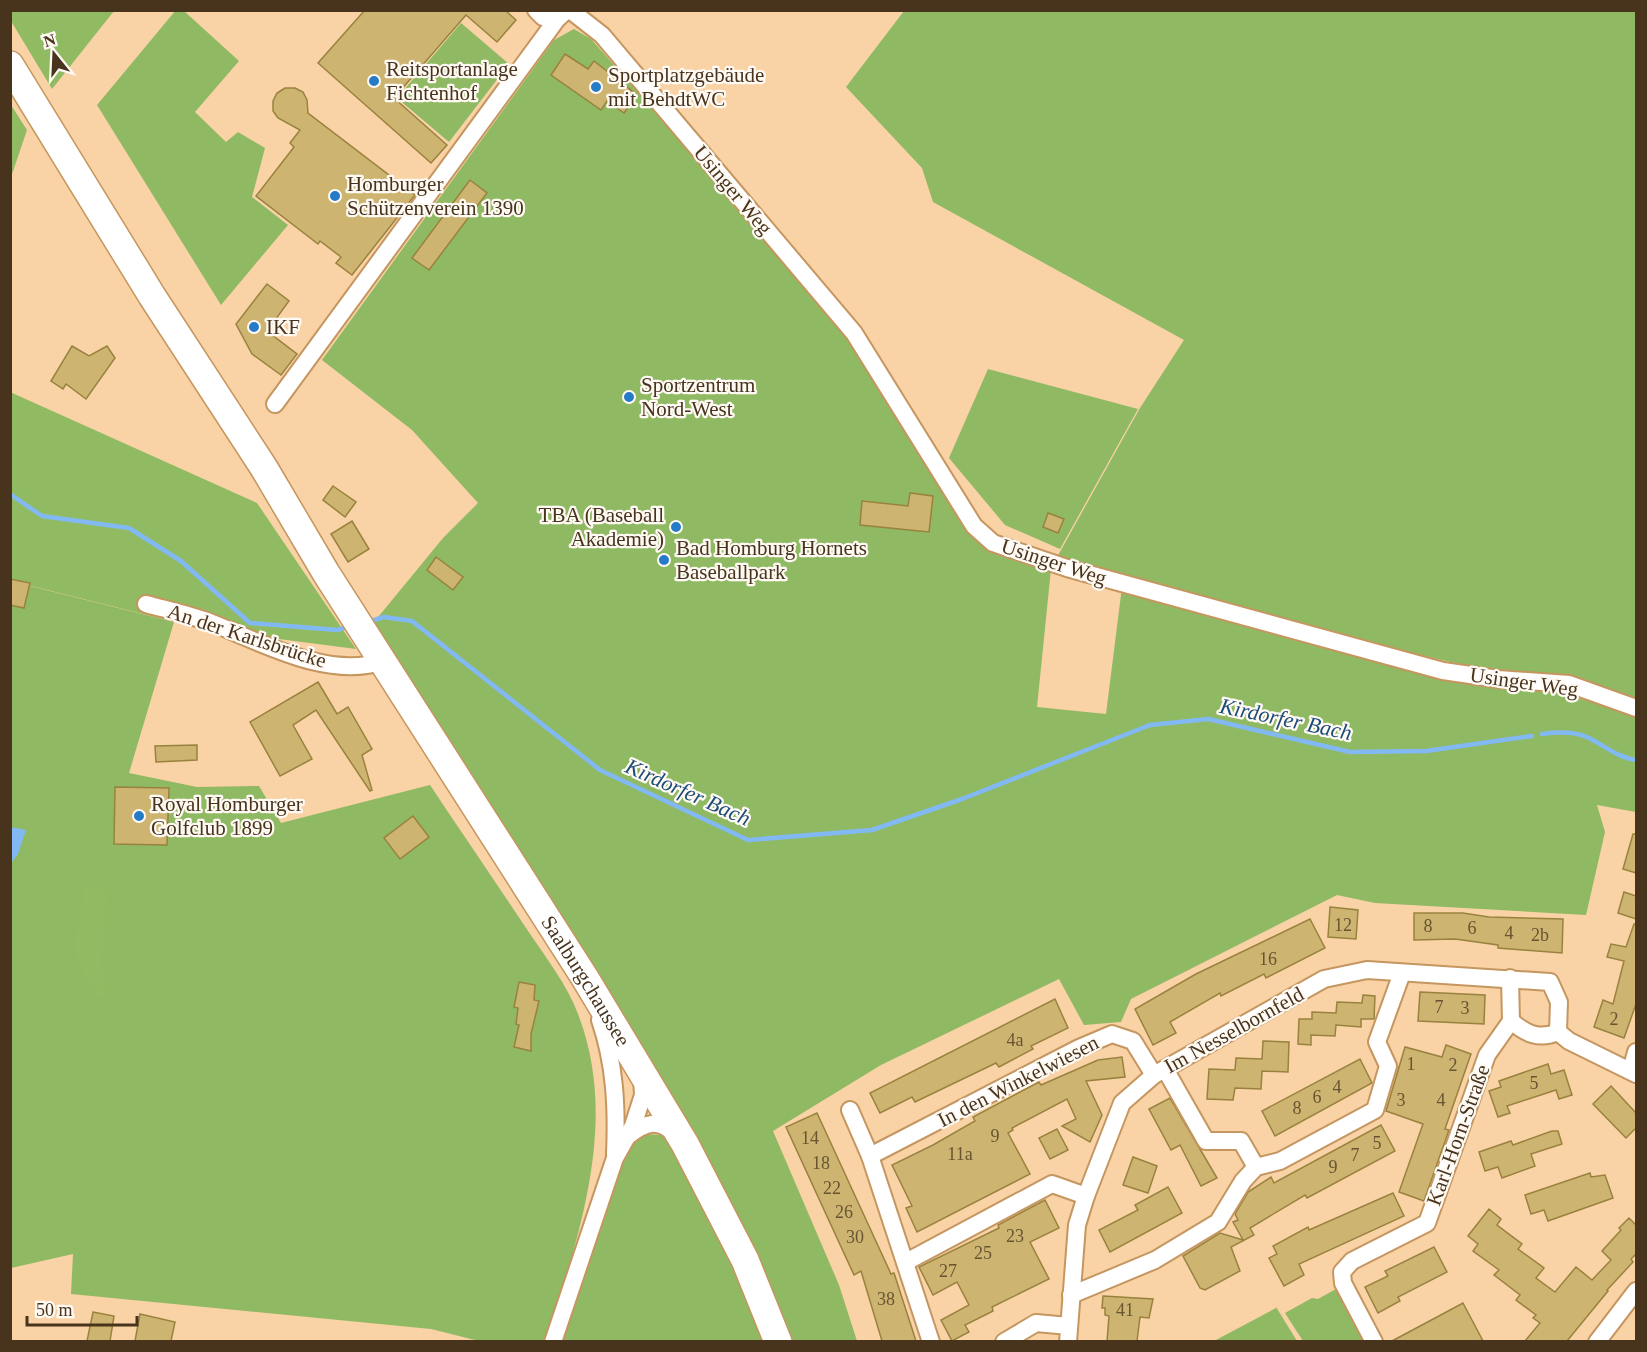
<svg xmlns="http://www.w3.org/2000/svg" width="1647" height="1352" viewBox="0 0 1647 1352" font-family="'Times New Roman',serif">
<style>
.green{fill:#8fb963;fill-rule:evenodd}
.forest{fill:#90bb63}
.water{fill:#83b9f3}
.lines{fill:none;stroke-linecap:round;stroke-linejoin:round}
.stream{stroke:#83b9f3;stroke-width:4.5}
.building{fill:#cdb571;stroke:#99823e;stroke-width:1.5}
.street-casing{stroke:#c5965f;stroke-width:20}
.primary-casing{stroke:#c5965f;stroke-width:30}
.street{stroke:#fff;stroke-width:16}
.primary{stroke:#fff;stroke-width:27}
.poi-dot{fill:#267bc9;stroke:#fffaf4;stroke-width:2}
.labels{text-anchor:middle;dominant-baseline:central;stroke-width:4.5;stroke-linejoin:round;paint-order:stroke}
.number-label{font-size:18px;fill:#695432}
.poi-label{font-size:21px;fill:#48341d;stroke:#fffaf4;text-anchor:start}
.street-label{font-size:21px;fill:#48341d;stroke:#fffaf4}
.water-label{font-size:22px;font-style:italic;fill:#1c4c7a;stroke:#fffaf4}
</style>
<rect width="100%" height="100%" fill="#f9d2a5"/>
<g class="green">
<path d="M176,10L184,11L239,61L195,112L226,142L238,132L265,148L252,197L288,225L221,305L97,105Z"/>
<path d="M904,11H1636V702L1583,682L1455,663L1139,591L1447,679L1557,692L1636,715V812L1597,805L1605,832L1586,915L1375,903L1337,895L1131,999L1121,1022L1084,1025L1059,979L881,1065L773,1131L839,1285L857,1341H789L650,1059L370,622L379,616L443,538L478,503L412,430L322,360L554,40L574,29L591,39L768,239L868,363L967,524L989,551L1051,568L1140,408L1184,340L933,202L922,168L846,87ZM1051,569L1122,587L1106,714L1037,707Z"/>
<path d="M461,23L509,64L449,142L397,98Z"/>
<path d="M988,369L1138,409L1060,549L1005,525L949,458Z"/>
<path d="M10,581L174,622L129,773L197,787L259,786L281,823L430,785C462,833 494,880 526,928C544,955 567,984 578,1014C620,1123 578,1235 547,1341H479L431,1329L71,1294L73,1254L11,1268Z"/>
<path d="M647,1134L661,1135L673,1141L715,1220L768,1341L560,1342L622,1158L634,1142Z"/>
<path d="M1336,1289L1368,1341H1303L1285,1313L1312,1298L1318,1299Z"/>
<path d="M1276,1307L1297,1341H1214L1276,1308Z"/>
</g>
<g class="forest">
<path d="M11,10H114V11L52,89L11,21Z"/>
<path d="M11,105L27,130L11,177Z"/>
<path d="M10,392L257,503L356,649L203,629L11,581Z"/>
<path d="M85,887H96L108,892L101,965L107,995L100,998C65,952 75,940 85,887Z"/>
</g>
<path class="water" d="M11,827L26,830L18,854L11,863Z"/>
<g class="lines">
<g class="stream">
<path d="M10,494L42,516L129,528L181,561L250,623L337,630L351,626"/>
<path d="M368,622L384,617L412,621L600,770L748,840L872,830L962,799L1150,725L1208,719L1350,752L1426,751L1532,736"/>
<path d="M1542,734C1557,732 1575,731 1589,738C1605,746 1619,758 1636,760"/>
</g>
</g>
<g class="building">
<path d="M365,10H505L516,20L497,42L466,15L394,98L447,145L431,163L318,63Z"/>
<path d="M565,54L588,69L594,61L637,95L624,113L607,101L601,110L551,75Z"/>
<path d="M285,88H295L303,92L307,100L308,113L415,195L352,275L336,263L341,257L320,241L318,244L256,196L294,147L290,143L300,130L278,118L273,111V101L277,93Z"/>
<path d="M470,180L487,193L429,270L412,258Z"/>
<path d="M267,284L289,301L267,331L297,354L281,375L252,354L236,324Z"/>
<path d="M72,346L89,356L107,346L115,358L86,399L66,384L63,389L51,381Z"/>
<path d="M333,486L356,502L345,517L323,500Z"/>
<path d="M910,493L933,496L929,532L860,525L862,501L908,506Z"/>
<path d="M1048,513L1064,519L1058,533L1043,527Z"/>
<path d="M352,521L369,549L348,562L331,534Z"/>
<path d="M436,557L463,577L453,590L427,570Z"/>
<path d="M10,579L30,583L24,608L10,605Z"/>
<path d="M318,682L337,714L348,707L372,749L362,755L372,790L370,791L316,710L293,725L312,759L280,776L250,722Z"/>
<path d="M197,745V760L156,762L155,746Z"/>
<path d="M115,787L169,788L167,845L114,844Z"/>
<path d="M413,816L429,837L400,859L384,838Z"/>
<path d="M1633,834H1636V873L1623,869Z"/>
<path d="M1624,892L1636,896V919L1618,913Z"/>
<path d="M1330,907L1358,910L1356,939L1328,937Z"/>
<path d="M1414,913H1463L1489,917L1563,919L1562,953L1498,948V945L1455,939L1414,940Z"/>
<path d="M1310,919L1325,948L1266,978L1264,974L1221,996L1220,993L1170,1022L1176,1033L1153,1045L1135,1009L1196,974Z"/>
<path d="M1634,924H1636V1004L1624,1038L1594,1027L1603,1000L1613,1004L1624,961L1607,957L1611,944L1626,947Z"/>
<path d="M519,982L535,985L534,1000L539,1001L531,1034V1051L514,1047L519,1025L516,1024L518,1008L514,1007Z"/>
<path d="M1420,992L1485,995L1484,1024L1418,1021Z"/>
<path d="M1363,995L1375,996L1374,1019H1361V1027L1336,1025L1335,1036L1311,1035V1045L1298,1044L1299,1019H1312V1012L1336,1013L1337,1002L1362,1003Z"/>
<path d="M1055,999L1068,1028L1031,1046L1033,1049L999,1067L996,1063L915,1102L912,1097L880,1113L870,1093Z"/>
<path d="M1263,1041L1289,1042L1288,1072L1262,1071L1261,1089L1235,1088L1233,1100L1207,1099L1209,1069L1235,1070L1236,1058L1262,1059Z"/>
<path d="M1446,1045L1471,1054L1445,1129L1449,1130L1424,1201L1399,1192L1423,1124L1386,1111L1405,1047L1442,1057Z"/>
<path d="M1122,1057L1125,1077L1086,1081L1102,1115L1090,1142L1062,1126L1076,1119L1067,1099L1012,1128L1013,1130L1008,1133L1030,1174L917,1232L906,1208L912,1206L892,1165L933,1145L975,1121L973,1117L1039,1082L1041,1085L1098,1060Z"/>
<path d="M1360,1059L1372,1083L1275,1136L1262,1111Z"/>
<path d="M1548,1064L1551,1074L1564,1070L1572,1095L1559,1099L1556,1090L1507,1106L1510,1113L1498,1117L1489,1091L1501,1087L1499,1081Z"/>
<path d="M1611,1086L1636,1113V1128L1626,1138L1593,1104Z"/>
<path d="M1170,1098L1217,1178L1201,1186L1180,1145L1171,1150L1149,1109Z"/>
<path d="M817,1113L891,1274L894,1273L916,1341H882L861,1271L854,1275L786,1127Z"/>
<path d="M1381,1125L1395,1151L1307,1198L1305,1195L1250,1228L1254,1235L1231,1247L1240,1271L1205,1290L1200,1288L1183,1256L1220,1233L1243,1240L1233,1222L1238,1220L1235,1214L1248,1192L1271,1177L1274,1183Z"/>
<path d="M1057,1129L1068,1150L1050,1159L1039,1138Z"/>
<path d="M1552,1131H1558L1562,1144L1531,1154L1535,1166L1502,1178L1498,1167L1485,1171L1479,1152L1511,1141L1513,1145Z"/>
<path d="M1133,1157L1157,1166L1148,1193L1123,1185Z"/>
<path d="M1590,1173L1591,1177L1605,1175L1613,1198L1548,1221L1544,1210L1531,1214L1525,1195Z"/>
<path d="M1168,1187L1182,1213L1110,1252L1099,1230L1138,1210L1135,1205Z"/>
<path d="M1393,1193L1404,1216L1299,1264L1304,1275L1284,1286L1269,1258L1277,1254L1273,1246L1308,1227L1309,1230Z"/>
<path d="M1045,1200L1059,1228L1030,1242L1049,1279L992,1307L993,1311L965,1325L969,1332L952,1341L941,1320L969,1305L957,1282L933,1295L919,1267L999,1228L998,1225Z"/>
<path d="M1489,1209L1501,1219L1497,1225L1522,1244L1518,1249L1544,1268L1536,1278L1555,1292L1576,1267L1592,1280L1611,1260L1602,1251L1621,1230L1619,1228L1629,1218L1636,1225V1254L1631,1259L1633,1262L1607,1290L1608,1291L1567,1341H1525L1540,1323L1533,1318L1536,1315L1516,1300L1520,1295L1494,1275L1499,1270L1473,1251L1478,1244L1468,1236Z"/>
<path d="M1434,1247L1447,1272L1398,1297L1400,1301L1378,1313L1365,1287L1388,1276L1385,1271Z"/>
<path d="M1103,1296L1153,1299L1149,1318L1140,1317L1137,1341H1107L1109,1316L1105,1315V1308H1102Z"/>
<path d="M1463,1303L1483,1341H1392L1437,1317Z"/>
<path d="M93,1312L114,1316L110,1341H87Z"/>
<path d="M140,1314L175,1322L171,1341H135Z"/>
</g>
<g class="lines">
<g class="street-casing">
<g id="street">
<path d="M536,10L543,17L557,19"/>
<path d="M570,10L602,35L854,333L974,526L993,543L1067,568L1443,671L1498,679L1569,684L1636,708"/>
<path d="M275,404L557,19L567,10"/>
<path d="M146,604C168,610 191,615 212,623C263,643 328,680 384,661"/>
<path d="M1510,978L1511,1021C1526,1034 1539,1040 1558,1032"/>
<path d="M600,1020C615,1064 617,1107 615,1154"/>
<path d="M1558,1032L1569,1041L1636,1074"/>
<path d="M1165,1069L1206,1141H1241L1256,1167"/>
<path d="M1631,1071L1636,1052"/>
<path d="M850,1110L870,1156L931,1342"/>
<path d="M628,1136C646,1122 658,1118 676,1135"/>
<path d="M870,1156L1079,1048L1112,1034L1133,1041L1154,1075"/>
<path d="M906,1262L1052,1184L1086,1196"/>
<path d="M1071,1295L1155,1260L1218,1222L1243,1181L1256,1167L1280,1161L1375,1110L1388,1066L1377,1042L1402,973"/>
<path d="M553,1342L615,1158L633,1126L643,1095L642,1077"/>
<path d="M1004,1342L1036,1323L1069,1326"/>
<path d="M1068,1342L1077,1225L1086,1196L1122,1103L1154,1075L1324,979L1367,970L1550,982L1559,1002L1558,1032"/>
<path d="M1374,1342L1343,1283L1342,1272L1352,1261L1427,1223L1487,1055L1511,1021"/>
<path d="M1597,1342L1636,1291"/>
</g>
</g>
<g class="primary-casing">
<g id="primary">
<path id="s1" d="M10,65L152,296L264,468L326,573L585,978L685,1144L745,1260L778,1342"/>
</g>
</g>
<use href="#street" class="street"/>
<use href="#primary" class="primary"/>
</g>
<g class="poi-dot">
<circle cx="374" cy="81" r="6"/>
<circle cx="596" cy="87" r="6"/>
<circle cx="335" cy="196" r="6"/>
<circle cx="254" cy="327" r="6"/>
<circle cx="629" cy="397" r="6"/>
<circle cx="676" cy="527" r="6"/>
<circle cx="664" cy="560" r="6"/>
<circle cx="139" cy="816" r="6"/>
</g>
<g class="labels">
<g class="number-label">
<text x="1343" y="925">12</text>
<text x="1428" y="926">8</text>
<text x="1472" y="928">6</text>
<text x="1509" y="933">4</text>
<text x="1540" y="935">2b</text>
<text x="1268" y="959">16</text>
<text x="1439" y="1007">7</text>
<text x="1465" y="1008">3</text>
<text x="1614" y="1019">2</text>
<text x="1015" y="1040">4a</text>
<text x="1411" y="1064">1</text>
<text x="1453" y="1065">2</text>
<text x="1534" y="1083">5</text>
<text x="1337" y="1087">4</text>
<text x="1317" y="1097">6</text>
<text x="1401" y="1100">3</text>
<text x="1441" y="1100">4</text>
<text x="1297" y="1108">8</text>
<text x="995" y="1136">9</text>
<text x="810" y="1138">14</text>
<text x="1377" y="1143">5</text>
<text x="960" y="1154">11a</text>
<text x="1355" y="1155">7</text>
<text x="821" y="1163">18</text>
<text x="1333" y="1167">9</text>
<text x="832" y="1188">22</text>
<text x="844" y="1212">26</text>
<text x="1015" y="1236">23</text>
<text x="855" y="1237">30</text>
<text x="983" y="1253">25</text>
<text x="948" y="1271">27</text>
<text x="886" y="1299">38</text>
<text x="1125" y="1310">41</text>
</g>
<g class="poi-label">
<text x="386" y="69">Reitsportanlage<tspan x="386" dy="24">Fichtenhof</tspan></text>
<text x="608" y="75">Sportplatzgebäude<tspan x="608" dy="24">mit BehdtWC</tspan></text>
<text x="347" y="184">Homburger<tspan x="347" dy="24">Schützenverein 1390</tspan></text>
<text x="266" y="327">IKF</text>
<text x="641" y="385">Sportzentrum<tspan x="641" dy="24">Nord-West</tspan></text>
<text x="664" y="515" text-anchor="end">TBA (Baseball<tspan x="664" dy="24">Akademie)</tspan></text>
<text x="676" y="548">Bad Homburg Hornets<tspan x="676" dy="24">Baseballpark</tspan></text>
<text x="151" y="804">Royal Homburger<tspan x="151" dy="24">Golfclub 1899</tspan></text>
</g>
<g class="street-label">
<text transform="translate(733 190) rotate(50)">Usinger Weg</text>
<text transform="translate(1054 562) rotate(18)">Usinger Weg</text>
<text transform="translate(247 636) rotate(18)">An der Karlsbrücke</text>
<text transform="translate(1524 682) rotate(8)">Usinger Weg</text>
<text stroke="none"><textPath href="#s1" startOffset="1082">Saalburgchaussee</textPath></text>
<text transform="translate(1234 1030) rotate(-29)">Im Nesselbornfeld</text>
<text transform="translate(1018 1081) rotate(-27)">In den Winkelwiesen</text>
<text transform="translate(1458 1135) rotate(-70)">Karl-Horn-Straße</text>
</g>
<g class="water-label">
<text transform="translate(1286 719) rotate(12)">Kirdorfer Bach</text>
<text transform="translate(688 792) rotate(24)">Kirdorfer Bach</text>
</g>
</g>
<rect width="1647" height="1352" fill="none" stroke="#48341d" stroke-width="24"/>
<g transform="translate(54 54) rotate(342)" stroke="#fffaf4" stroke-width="4.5" paint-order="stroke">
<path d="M0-4.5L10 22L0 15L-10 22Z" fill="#48341d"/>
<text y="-9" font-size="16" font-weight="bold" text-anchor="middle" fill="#48341d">N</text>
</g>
<path d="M27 1316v9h110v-9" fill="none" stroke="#48341d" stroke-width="3"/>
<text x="36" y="1316" font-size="18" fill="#48341d" stroke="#fffaf4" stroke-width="4.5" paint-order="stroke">50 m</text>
</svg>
